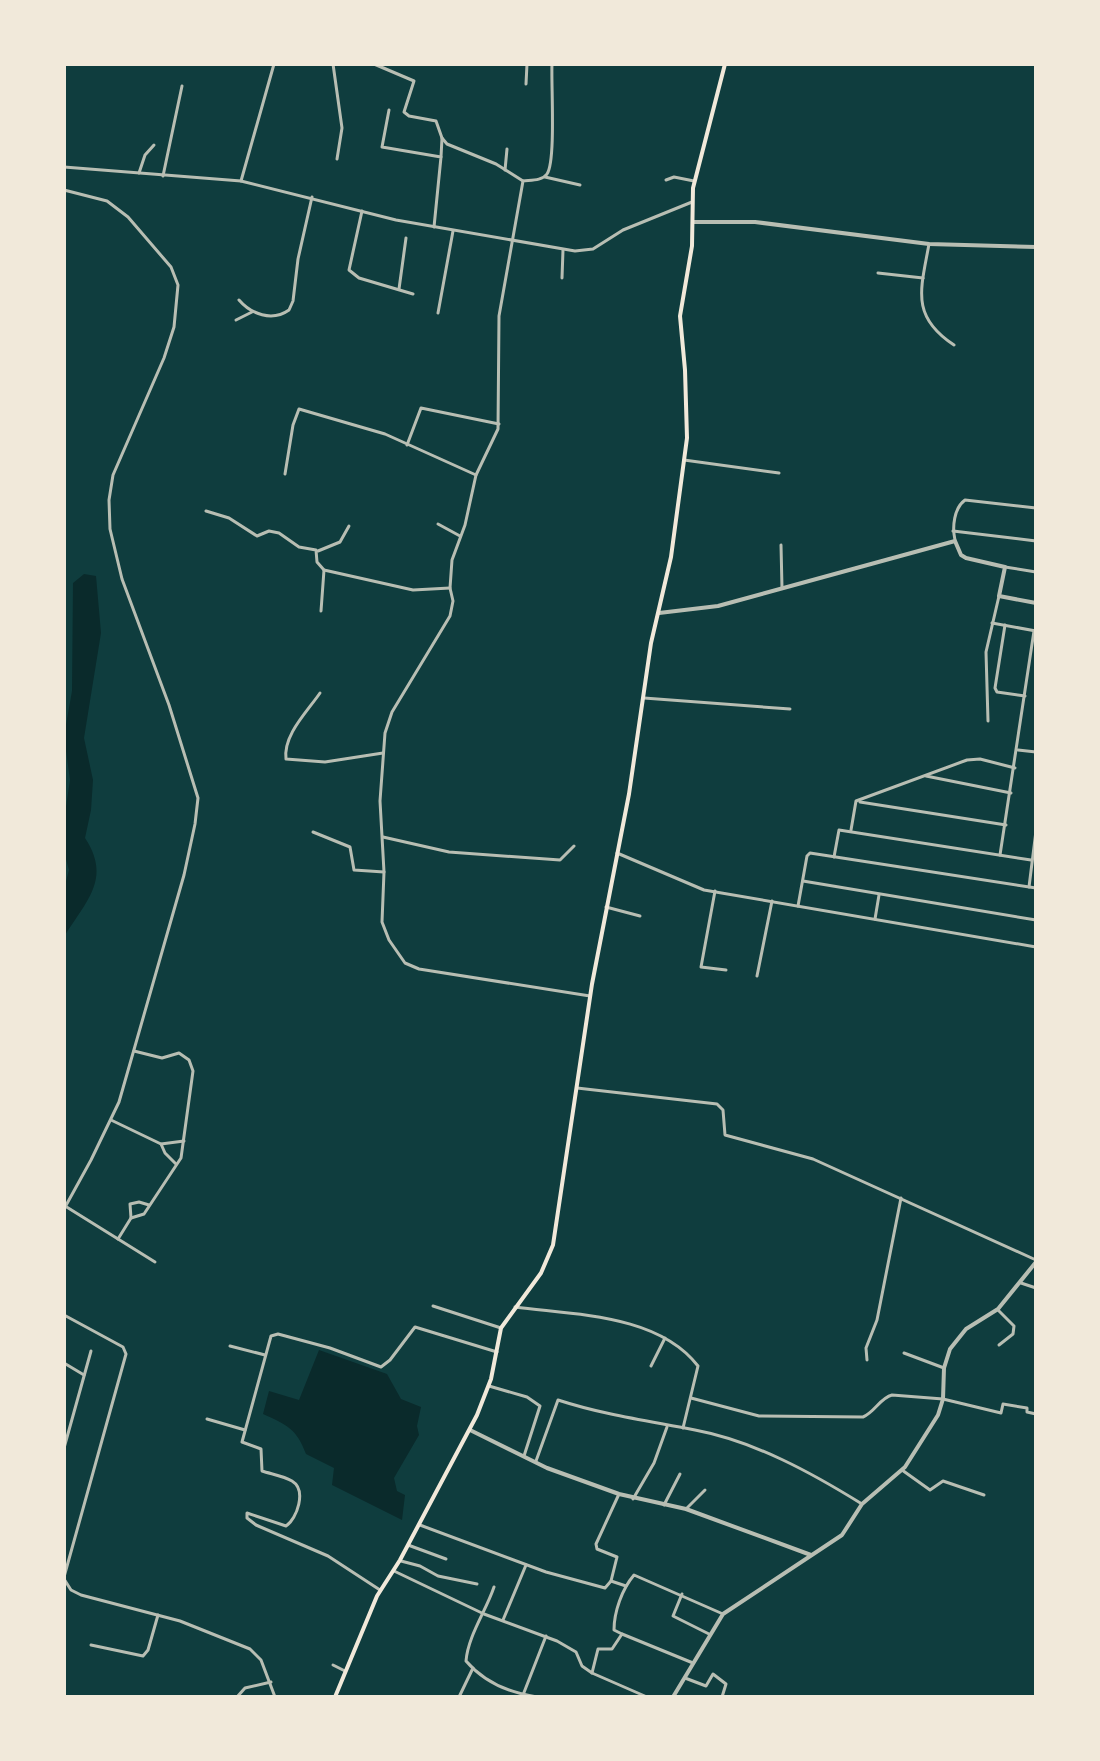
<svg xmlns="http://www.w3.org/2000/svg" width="1100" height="1761" viewBox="0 0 1100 1761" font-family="'Titillium Web',sans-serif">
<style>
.water{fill:#0a2a2b}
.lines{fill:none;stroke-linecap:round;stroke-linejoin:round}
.minor{stroke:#b8beb3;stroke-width:3}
.tertiary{stroke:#b8beb3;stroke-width:4}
.secondary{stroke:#f1e9da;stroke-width:4}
</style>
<rect width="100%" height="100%" fill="#0f3d3e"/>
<g class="water">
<path d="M84,574L96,576L101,633L84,738L93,780L91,810L85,838C112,879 86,901 64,937V889L69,870L64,852V820L70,780L64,736L72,691L73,583Z"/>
<path d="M319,1350L387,1374L401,1399L421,1407L417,1426L419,1435L394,1478L397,1491L405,1495L402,1520L332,1485L334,1468L306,1454C296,1428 287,1425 263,1414L269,1391L299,1400Z"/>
</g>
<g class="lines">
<g class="minor">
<path d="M333,64L342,128L337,159"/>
<path d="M374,64L414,81L404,112L409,116L436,121L442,138L441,157"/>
<path d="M552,64C551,84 556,161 547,174C542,181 531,180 523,181L499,316L498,429L476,475L465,525L452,560L450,588L453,601L450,616L392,712L385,733L380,801L384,872L382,922L389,940L405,963L419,969L590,996"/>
<path d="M526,84L527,64"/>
<path d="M389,110L382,147L441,157L434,227"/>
<path d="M442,138L447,144L496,164L523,181"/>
<path d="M64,167L241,181L396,220L575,251L593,249L623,230L692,202"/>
<path d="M505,170L507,149"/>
<path d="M139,173L145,155L154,145"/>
<path d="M163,176L182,86"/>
<path d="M545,177L580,185"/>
<path d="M666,180L674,177L694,181"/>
<path d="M241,181L274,64"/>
<path d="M64,190L107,201L128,217L171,267L178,285L174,327L164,358L113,475L109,500L110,529L122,579L169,705L198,798L195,824L184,875L119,1102L91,1160L64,1209"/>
<path d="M362,211L349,270L359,278L413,294"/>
<path d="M929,244C921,289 910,316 954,345"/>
<path d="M878,273L923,278"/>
<path d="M562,278L563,250"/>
<path d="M399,289L406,238"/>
<path d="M239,300C251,314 272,322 289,310L293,301L298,259L312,197"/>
<path d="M438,313L453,231"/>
<path d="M236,320L252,312"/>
<path d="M407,445L421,408L499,424"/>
<path d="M684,460L779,473"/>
<path d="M285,474L293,425L299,409L385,434L476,475"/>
<path d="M206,511L229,518L257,536L269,531L279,533L299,547L316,550L317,562L324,570L413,590L450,588"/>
<path d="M438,524L460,536"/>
<path d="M953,531L1036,541"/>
<path d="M955,540C952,527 954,508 965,500L1036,508"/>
<path d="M781,545L782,588"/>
<path d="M318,551L340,542L349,526"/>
<path d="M1005,567L1036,572"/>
<path d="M321,611L324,570"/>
<path d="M992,623L1036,631"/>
<path d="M1005,625L995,688L997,692L1025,696"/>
<path d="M320,693C307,712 283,735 286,759L325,762L383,753"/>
<path d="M644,698L790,709"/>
<path d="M988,721L986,652L999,596"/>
<path d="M1018,750L1036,752"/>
<path d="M926,776L1011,793"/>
<path d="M860,802L1006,825"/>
<path d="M851,830L856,801L967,760L980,759L1015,768"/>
<path d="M313,832L350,847L354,870L384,872"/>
<path d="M383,837L449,852L560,860L574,846"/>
<path d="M617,853L704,890L1036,947"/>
<path d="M1000,855L1034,631"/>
<path d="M834,857L839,830L1031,860"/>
<path d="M803,881L1036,920"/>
<path d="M1029,887L1036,831"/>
<path d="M715,891L701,967L726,970"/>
<path d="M798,906L807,856L810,853L1036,888"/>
<path d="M606,907L640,916"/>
<path d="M875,919L879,895"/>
<path d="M757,976L772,901"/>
<path d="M577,1088L717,1104L723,1110L725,1135L813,1159L1036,1260"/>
<path d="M111,1120L161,1144"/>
<path d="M176,1164L165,1153L161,1144L184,1141"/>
<path d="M65,1206L155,1262"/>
<path d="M131,1218L130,1204L139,1202L149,1205"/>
<path d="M118,1239L131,1218L144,1214L181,1158L193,1071L189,1060L179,1053L162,1058L134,1051"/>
<path d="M1021,1283L1036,1288"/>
<path d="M433,1306L501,1328"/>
<path d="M515,1307C575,1315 658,1314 698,1366L683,1428"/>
<path d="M998,1310L1014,1326L1013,1334L999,1345"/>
<path d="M64,1315L123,1347L126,1354L64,1577"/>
<path d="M230,1346L265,1355"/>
<path d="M904,1353L944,1368"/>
<path d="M867,1360L866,1348L877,1320L901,1198"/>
<path d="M64,1363L84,1375"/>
<path d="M651,1366L665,1338"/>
<path d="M489,1386L527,1397L540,1406L524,1456"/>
<path d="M691,1398L759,1416L863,1417C875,1412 880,1398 892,1395L943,1399L1001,1413L1003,1404L1027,1408V1412L1036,1414"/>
<path d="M207,1419L245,1430"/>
<path d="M64,1448L91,1351"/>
<path d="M536,1461L558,1400C604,1415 649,1421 695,1430C754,1441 812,1473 862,1504"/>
<path d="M902,1470L930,1490L943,1481L984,1495"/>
<path d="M633,1499L654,1463L667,1427"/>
<path d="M664,1505L680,1474"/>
<path d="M686,1509L705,1490"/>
<path d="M420,1525L546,1572L605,1588L611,1581L617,1557L597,1549L596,1544L619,1494"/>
<path d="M408,1545L446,1559"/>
<path d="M401,1561L420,1566L438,1576L477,1584"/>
<path d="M394,1571L484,1614L557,1641L576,1652L582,1666L592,1673L647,1697"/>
<path d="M64,1579L71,1590L81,1595L180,1621L250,1649L261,1660L275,1697"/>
<path d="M611,1581L626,1586"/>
<path d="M494,1587C486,1611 468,1636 466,1661C484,1682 510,1693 537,1697"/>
<path d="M380,1590L328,1556L256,1525L247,1518V1513L286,1526C297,1519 307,1490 292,1481C284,1476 271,1474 262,1471L261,1449L242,1442L271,1336L278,1334L330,1348L381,1367L390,1360L415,1327L497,1352"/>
<path d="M682,1594L673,1616L709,1634"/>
<path d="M503,1620L526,1565"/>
<path d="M622,1634L614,1630C614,1612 622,1589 634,1575L723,1614"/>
<path d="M91,1645L143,1656L148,1650L158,1615"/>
<path d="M333,1665L345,1671"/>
<path d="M592,1673L598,1649H612L622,1634L693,1663"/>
<path d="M685,1678L706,1686L713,1674L726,1684L722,1697"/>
<path d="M523,1695L546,1636"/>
<path d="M237,1697L245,1688L271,1682"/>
<path d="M459,1697L473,1668"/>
</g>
<g class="tertiary">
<path d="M693,222H755L929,244L1036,247"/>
<path d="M659,613L718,606L955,541L961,555L966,558L1005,567L999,596L1036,603"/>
<path d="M470,1430L547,1468L619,1494L686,1509L811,1555"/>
<path d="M673,1697L723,1614L842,1535L862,1504L905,1467L938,1415L943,1399L944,1368L950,1349L966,1329L998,1309L1036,1262"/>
</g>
<path class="secondary" d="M335,1697L377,1596L400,1560L477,1415L491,1379L501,1328L541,1273L553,1245L592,984L629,794L651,643L671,557L687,438L685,370L680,316L692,246L693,188L725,64"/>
</g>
<rect width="1100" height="1761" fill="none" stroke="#f1e9da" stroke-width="132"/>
</svg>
